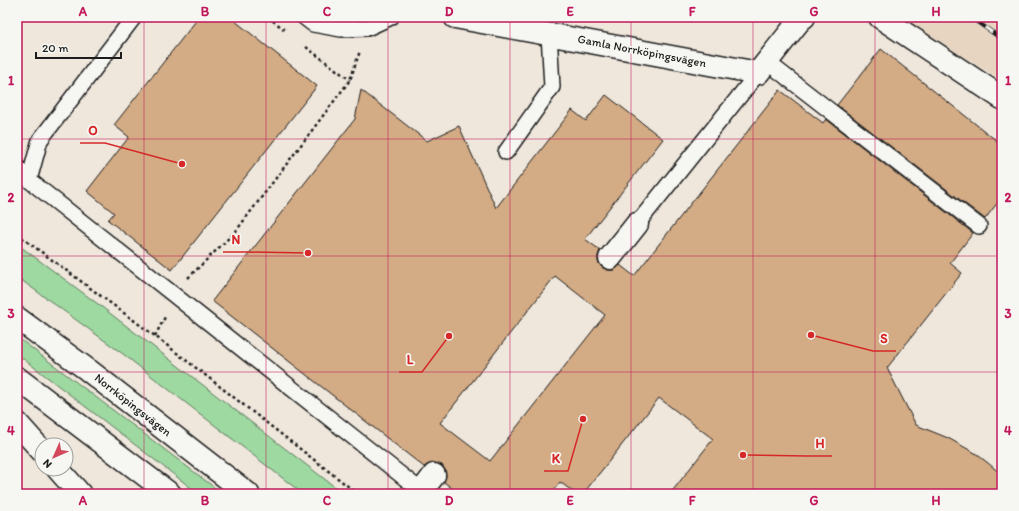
<svg xmlns="http://www.w3.org/2000/svg" width="1019" height="511" viewBox="0 0 1019 511" font-family="Itim,sans-serif">
<style>
.built{fill:#e7d5c2}
.green{fill:#9dd9a0;stroke:#5c7a5e}
.building{fill:#d3ab84;stroke:#1c1c1c;fill-rule:evenodd}
.lines{fill:none;stroke-linecap:round;stroke-linejoin:round}
.lane-casing{stroke:#1c1c1c;stroke-width:18}
.street-casing{stroke:#1c1c1c;stroke-width:25}
.secondary-casing{stroke:#1c1c1c;stroke-width:25}
.path{stroke:#1c1c1c;stroke-width:2.5;stroke-dasharray:3 3;stroke-linecap:butt}
.lane{stroke:#f6f6f2;stroke-width:15}
.street{stroke:#f6f6f2;stroke-width:22}
.secondary{stroke:#f6f6f2;stroke-width:22}
.rail-casing{stroke:#1c1c1c;stroke-width:4.5}
.rail{stroke:#f6f6f2;stroke-width:3;stroke-dasharray:9;stroke-linecap:butt}
.grid{fill:none;stroke:#c2185b;stroke-width:1;stroke-opacity:0.55}
.labels{text-anchor:middle;dominant-baseline:central;stroke-width:3.5;stroke-linejoin:round;paint-order:stroke}
.street-label{font-size:12px;fill:#1c1c1c;stroke:#f6f6f2}
.leader{fill:none;stroke:#d62828;stroke-width:1.5}
.callout-dot{fill:#d62828;stroke:#f6f6f2;stroke-width:1.5}
.callout-label{font-size:13px;text-anchor:middle;font-weight:bold;fill:#d62828;stroke:#f6f6f2;stroke-width:3.5;stroke-linejoin:round;paint-order:stroke}
.neatline{fill:none;stroke:#c2185b;stroke-width:1.5}
.grid-label{font-size:13px;text-anchor:middle;font-weight:bold;fill:#c2185b}
</style>
<rect width="100%" height="100%" fill="#efe7dc"/>
<filter id="ink" filterUnits="userSpaceOnUse"><feTurbulence type="fractalNoise" baseFrequency=".025" numOctaves="2"/><feDisplacementMap in="SourceGraphic" scale="8" xChannelSelector="R" yChannelSelector="G"/><feConvolveMatrix kernelMatrix="1 2 1 2 8 2 1 2 1" color-interpolation-filters="sRGB"/></filter>
<g filter="url(#ink)">
<path class="built" d="M903,17H1002V81L919,28Z"/>
<g class="green">
<path d="M17,244L98,304L344,494H303L123,354L17,277Z"/>
<path d="M17,337L223,494H199L17,354Z"/>
</g>
<g class="building">
<path d="M199,17H230L317,86L172,270L108,220L114,213L87,191L129,137L114,125Z"/>
<path d="M881,49L1002,145V197L985,219L837,105Z"/>
<path d="M361,90L427,141L459,126L496,208L572,110L586,121L606,95L663,139L585,239L600,250L598,256V262L603,268L608,270H614L620,265L634,276L780,90L823,123L826,119L973,233L950,263L962,273L887,368L916,425L948,438L975,453L988,463L1002,475V494H670L713,439L659,398L583,494H576L560,482L551,494H459L444,482L446,476L445,470L442,465L435,463L429,464L424,467L212,301L355,119ZM555,276L605,315L490,461L440,423Z"/>
</g>
<g class="lines">
<g class="lane-casing">
<g id="lane">
<path d="M134,17L40,140L29,180L425,494"/>
<path d="M304,17L313,24L341,29L367,28L391,17"/>
<path d="M767,62L979,226"/>
<path d="M506,152L552,87L549,33"/>
<path d="M17,167L29,180"/>
<path d="M637,224L758,73"/>
</g>
</g>
<g class="street-casing">
<g id="street">
<path d="M455,17L758,73L800,20L804,17"/>
<path d="M880,17L1002,98"/>
<path d="M610,258L637,224"/>
<path d="M17,423L42,451"/>
<path d="M58,469L80,494"/>
<path d="M422,491L434,475"/>
</g>
</g>
<g class="secondary-casing">
<g id="secondary">
<path d="M17,318L88,370L248,494"/>
<path d="M17,378L170,494"/>
</g>
</g>
<g class="path">
<path d="M268,17L285,30"/>
<path d="M306,47L350,80"/>
<path d="M17,234L155,336L358,494"/>
<path d="M188,278L236,231L350,80L360,51"/>
<path d="M155,336L165,317"/>
</g>
<use href="#lane" class="lane"/>
<use href="#street" class="street"/>
<use href="#secondary" class="secondary"/>
<g class="rail-casing">
<path id="rail" d="M970,17L1002,39"/>
</g>
<use href="#rail" class="rail"/>
</g>
</g>
<path class="grid" d="M144,17V494M266,17V494M388,17V494M510,17V494M631,17V494M753,17V494M875,17V494M17,139H1002M17,256H1002M17,372H1002"/>
<g class="labels">
<g class="street-label">
<text transform="translate(642 51) rotate(11)">Gamla Norrköpingsvägen</text>
<text transform="translate(133 405) rotate(38)">Norrköpingsvägen</text>
</g>
</g>
<path class="leader" d="M182 164L105 143H80M308 253L248 252H223M811 335L873 351H896M449 336L422 372H399M743 455L807 456H832M583 419L568 471H544"/>
<g class="callout-dot">
<circle cx="182" cy="164" r="4"/>
<circle cx="308" cy="253" r="4"/>
<circle cx="811" cy="335" r="4"/>
<circle cx="449" cy="336" r="4"/>
<circle cx="743" cy="455" r="4"/>
<circle cx="583" cy="419" r="4"/>
</g>
<g class="callout-label">
<text x="93" y="135">O</text>
<text x="236" y="244">N</text>
<text x="884" y="343">S</text>
<text x="410" y="364">L</text>
<text x="820" y="448">H</text>
<text x="556" y="463">K</text>
</g>
<rect width="1019" height="511" fill="none" stroke="#f6f6f2" stroke-width="44"/>
<g transform="translate(54 457) rotate(225)"><circle r="19" fill="#f6f6f2" stroke="#9f9f9c"/>
<path d="M0-3L7 15L0 10L-7 15Z" fill="#d1495b"/>
<text y="-6" font-size="11" font-weight="bold" text-anchor="middle" fill="#1c1c1c">N</text>
</g>
<path d="M36 52v6h85v-6" fill="none" stroke="#1c1c1c" stroke-width="2"/>
<text x="42" y="52" font-size="12" fill="#1c1c1c" stroke="#f6f6f2" stroke-width="3" paint-order="stroke">20 m</text>
<rect x="22" y="22" width="975" height="467" class="neatline"/>
<g class="grid-label">
<text x="83" y="16">A</text>
<text x="205" y="16">B</text>
<text x="327" y="16">C</text>
<text x="449" y="16">D</text>
<text x="570" y="16">E</text>
<text x="692" y="16">F</text>
<text x="814" y="16">G</text>
<text x="936" y="16">H</text>
<text x="11" y="85">1</text>
<text x="1008" y="85">1</text>
<text x="11" y="202">2</text>
<text x="1008" y="202">2</text>
<text x="11" y="318">3</text>
<text x="1008" y="318">3</text>
<text x="11" y="435">4</text>
<text x="1008" y="435">4</text>
<text x="83" y="505">A</text>
<text x="205" y="505">B</text>
<text x="327" y="505">C</text>
<text x="449" y="505">D</text>
<text x="570" y="505">E</text>
<text x="692" y="505">F</text>
<text x="814" y="505">G</text>
<text x="936" y="505">H</text>
</g>
</svg>
